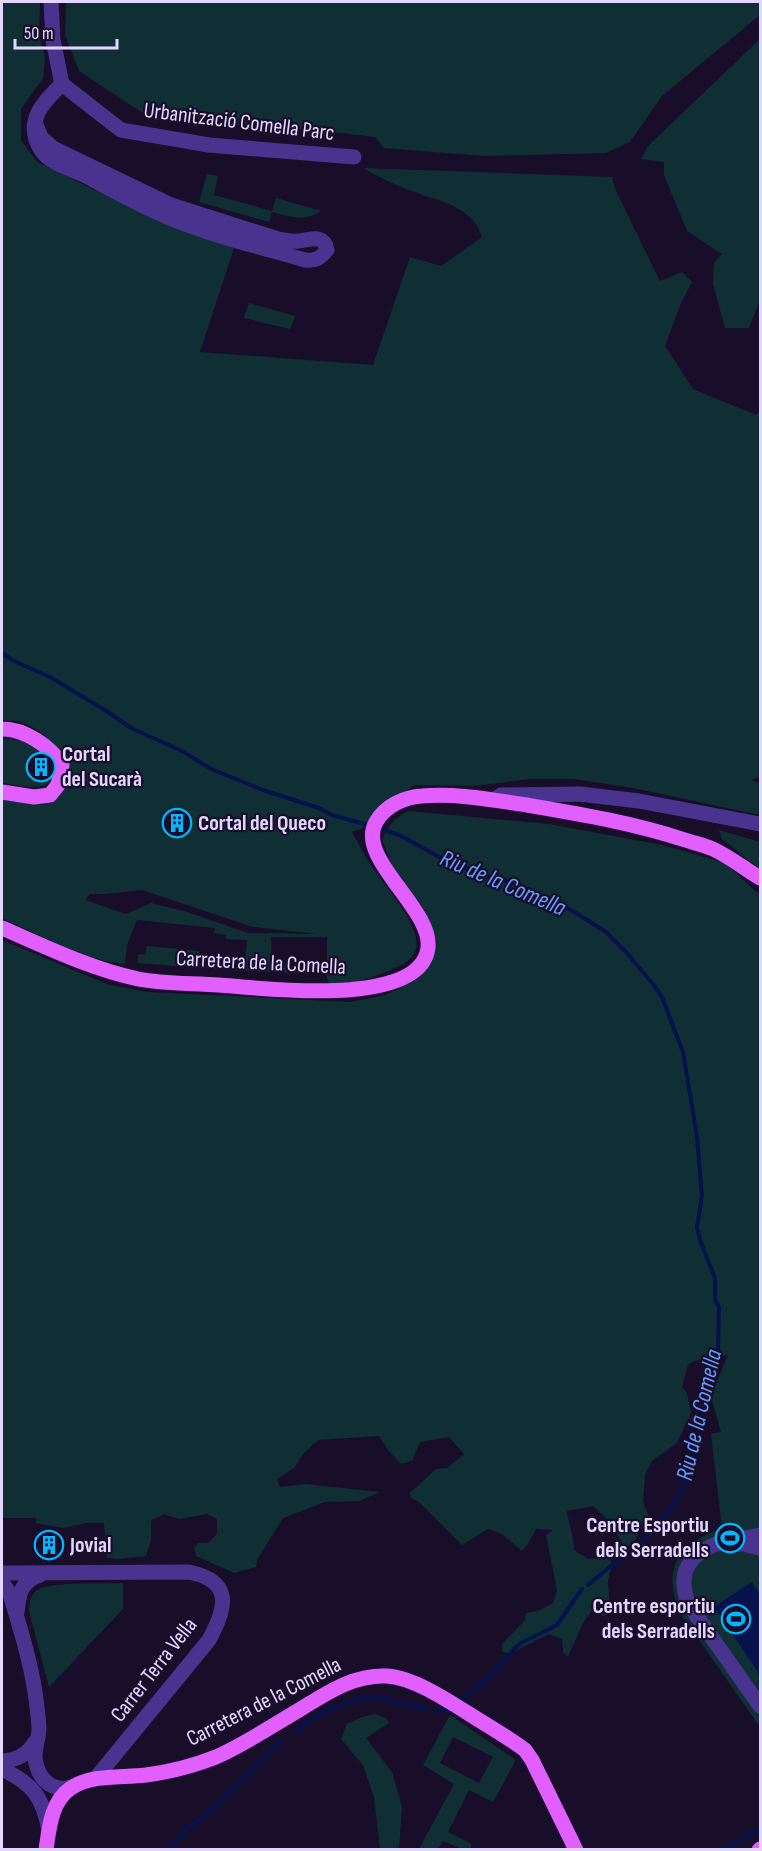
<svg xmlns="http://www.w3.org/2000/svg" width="762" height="1851" viewBox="0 0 762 1851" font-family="'Sofia Sans Condensed',sans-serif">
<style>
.green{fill:#102f35;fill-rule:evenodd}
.water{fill:#05124c}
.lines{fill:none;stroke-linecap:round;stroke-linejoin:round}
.stream{stroke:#05124c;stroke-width:4}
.minor{stroke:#48348e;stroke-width:15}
.major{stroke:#e15eff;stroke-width:15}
.labels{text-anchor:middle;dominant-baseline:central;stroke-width:4.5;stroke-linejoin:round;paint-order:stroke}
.street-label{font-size:22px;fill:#e3d7ff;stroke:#180e2a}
.poi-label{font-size:22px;font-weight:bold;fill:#e3d7ff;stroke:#180e2a;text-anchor:start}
.water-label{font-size:24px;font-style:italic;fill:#659bff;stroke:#180e2a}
</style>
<rect width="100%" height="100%" fill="#180e2a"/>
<g class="green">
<path d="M2,2H40L39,35L45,58L43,78L21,109V140L37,162L161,222L234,248L200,352L373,365L410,257L441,266L482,237C473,204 433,200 406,189C391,183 377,176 363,168L612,177L616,191L660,281L682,272L692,282L681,303L665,346L693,389L756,415L760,412V777L751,780L760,783V815L633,788L574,779H528L475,786L415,785L375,810L365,827L352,832C359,844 365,857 373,868C385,887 422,926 416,949C413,961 398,967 388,971C370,979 348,985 329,984L326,974L244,971L137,963L139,954L145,955L147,946L200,951L199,960L245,965L247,940L226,939V935L214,933L215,928L137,920L127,945L125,964C89,962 36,933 2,918V798L41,805L53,802L63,789L69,775V764L61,752L40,731L19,721L2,720ZM142,890L253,927L317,934L248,933L187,912L151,903L126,914L85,900L90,894H106ZM271,937H327V966H272Z"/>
<path d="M66,2H760V15L662,96L630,142L606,153L484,156L384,148L375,137L324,131L152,119L79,71L65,35Z"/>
<path d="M760,39V300L749,328H725L713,284L714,263L722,254L687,231L664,175V162L641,159L648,146Z"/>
<path d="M207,174L218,176L214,195L272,211L276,198L321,211C305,222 291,217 272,212L269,222L199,202Z"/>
<path d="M249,303L295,316L290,329L244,318Z"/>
<path d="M2,738C26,741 39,743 54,765C54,769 54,775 52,779C47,793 13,784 2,783Z"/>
<path d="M408,811L549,824L662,845L725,863L760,895V1727L680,1613C662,1571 677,1542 722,1529L711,1434L721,1432L711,1396L728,1355L694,1361L688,1365L682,1387L687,1393L691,1413L677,1443L652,1461L645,1475L643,1502L649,1516L631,1546H624L608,1520L593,1506L567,1511C569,1525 574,1536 574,1550L588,1559L609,1556L612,1565L608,1580L610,1614L603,1616L592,1610L583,1623L568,1657L563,1652L562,1639L549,1634L509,1654L502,1651V1644L525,1620L526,1613L538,1611L553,1603L557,1590L546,1535L553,1530L536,1529L528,1544L522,1551L502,1534L488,1529L462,1545L419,1502L411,1498L410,1493L436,1469L447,1468L464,1454L449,1437L420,1442L412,1461L401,1464L388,1450L379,1436L318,1440L304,1453L294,1468L277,1479L280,1487L305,1484L380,1492L359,1501L325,1502L283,1518L257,1560L256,1567L234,1573L196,1556L194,1548L198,1543H208L217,1534V1519L207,1514L179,1519L164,1514L151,1521V1540L146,1556L118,1559L107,1558L104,1523H86L63,1528L36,1523V1518H2V940L107,984L146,992L351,1002L385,995L416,980L432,962L437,942L425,911L394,869L382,840C389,825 394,818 408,811Z"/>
<path d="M719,830L760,842V869L722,839Z"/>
<path d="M123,1583V1609L49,1687L29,1611C29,1605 30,1598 34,1593C44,1580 105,1584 123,1583Z"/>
<path d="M375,1714L386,1718L389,1723L366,1738L392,1772L402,1807L399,1849H380L374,1797L363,1765L341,1739L347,1724L362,1717Z"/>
<path d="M450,1715L516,1760L493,1802L469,1790L448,1832L472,1844L470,1849H462L443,1841L438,1849H419L454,1784L423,1765ZM453,1737L493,1757L479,1783L440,1763Z"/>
</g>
<path class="water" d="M752,1582L760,1594V1675L714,1607Z"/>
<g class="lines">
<g class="stream">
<path d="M2,653L12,660L50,677L108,712L131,728L184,752L211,769L263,790L319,808L332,815L371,826"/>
<path d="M378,828L399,835L447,861L488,877L515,883L571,910L606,932L626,952L653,984L662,997L683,1052L697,1137L702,1196L697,1227L700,1240L715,1278V1299L719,1307L718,1352L709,1375L700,1428L687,1480L681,1491L671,1508L634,1551L612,1565L588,1585"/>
<path d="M459,1702L494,1673L511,1652L521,1643L557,1625L582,1589"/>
<path d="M436,1711L451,1708"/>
<path d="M295,1731C313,1715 358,1693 382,1697C387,1698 391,1701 396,1703C406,1705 418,1706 428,1709"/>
<path d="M168,1850L190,1826L215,1807L281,1741"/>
<path d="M719,1850L760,1830"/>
</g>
<g class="minor">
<path d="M62,84L121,130L209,145L354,157"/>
<path d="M35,122L41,137L53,148L171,205L278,239C285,240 292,242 298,241C310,240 324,233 327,250C320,259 315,261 305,260C260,247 213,236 170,218C140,206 112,190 84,175C71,169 49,163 41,150C24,122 42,103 62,84L53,40L51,2"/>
<path d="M493,800L501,795L580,794L639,801L760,824"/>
<path d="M760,1535L719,1543L743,1544L760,1548"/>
<path d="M719,1543C689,1554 676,1573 689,1605L760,1706"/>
<path d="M2,1573L189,1572C233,1581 227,1607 209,1640L95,1779"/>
<path d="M2,1582L10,1594C21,1631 33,1669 37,1707C38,1715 39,1723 39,1730C38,1743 32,1754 37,1767C42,1783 56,1792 72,1787"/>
<path d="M17,1612C19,1594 21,1581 40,1575"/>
<path d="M2,1761C17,1760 27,1755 35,1742"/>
<path d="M2,1769C33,1784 43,1797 49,1831"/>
</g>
<g class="major">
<path d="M2,729C25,729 50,746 62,765L58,785L50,795L34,797L2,792"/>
<path d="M2,928C46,947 91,969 138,979C163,984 193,983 219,985C261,988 420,1009 428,948C433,909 355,858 376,822C385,806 404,797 422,796C456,793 493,800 527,805C580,814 634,823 685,840C694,843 704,845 713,849C730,857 745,869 760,878"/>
<path d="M46,1850C49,1829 51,1801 71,1788C92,1774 121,1778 146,1775C170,1772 193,1766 216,1757C245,1744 272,1726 299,1710C327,1693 352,1675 386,1676C417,1677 460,1709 487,1725C500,1733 513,1741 525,1750L532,1760L576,1850"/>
<path d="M759,1850L760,1849"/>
</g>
</g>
<defs>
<g id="building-ring" transform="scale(1.5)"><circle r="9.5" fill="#180e2a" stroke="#03b7ff" stroke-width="1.5"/><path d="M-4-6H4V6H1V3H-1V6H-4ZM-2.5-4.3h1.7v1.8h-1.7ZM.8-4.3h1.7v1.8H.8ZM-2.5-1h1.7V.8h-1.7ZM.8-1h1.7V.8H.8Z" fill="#03b7ff"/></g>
<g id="stadium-ring" transform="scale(1.5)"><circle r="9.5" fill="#180e2a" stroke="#03b7ff" stroke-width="1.5"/><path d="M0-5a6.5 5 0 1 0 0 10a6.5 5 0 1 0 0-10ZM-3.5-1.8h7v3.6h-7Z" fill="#03b7ff"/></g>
</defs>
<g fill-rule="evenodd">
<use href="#building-ring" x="41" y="767"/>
<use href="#building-ring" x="177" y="823"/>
<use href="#stadium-ring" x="730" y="1538"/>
<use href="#building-ring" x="49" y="1545"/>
<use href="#stadium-ring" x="736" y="1619"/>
</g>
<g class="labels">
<g class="street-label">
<text transform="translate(239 122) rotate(7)">Urbanització Comella Parc</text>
<text transform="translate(261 963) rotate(3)">Carretera de la Comella</text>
<text transform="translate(154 1670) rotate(-52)">Carrer Terra Vella</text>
<text transform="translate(264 1702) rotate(-27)">Carretera de la Comella</text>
</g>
<g class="poi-label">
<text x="62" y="754">Cortal<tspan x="62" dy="25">del Sucarà</tspan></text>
<text x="198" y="823">Cortal del Queco</text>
<text x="709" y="1525" text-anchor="end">Centre Esportiu<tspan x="709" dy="25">dels Serradells</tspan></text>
<text x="70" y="1545">Jovial</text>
<text x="715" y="1606" text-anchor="end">Centre esportiu<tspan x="715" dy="25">dels Serradells</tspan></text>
</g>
<g class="water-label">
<text transform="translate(503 883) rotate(23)">Riu de la Comella</text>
<text transform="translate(699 1415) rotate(-77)">Riu de la Comella</text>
</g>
</g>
<rect width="762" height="1851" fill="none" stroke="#e3d7ff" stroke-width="6"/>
<path d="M15 39v9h102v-9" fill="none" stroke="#e3d7ff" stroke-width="3"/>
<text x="24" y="39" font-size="18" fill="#e3d7ff" stroke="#180e2a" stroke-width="4.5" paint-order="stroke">50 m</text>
</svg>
